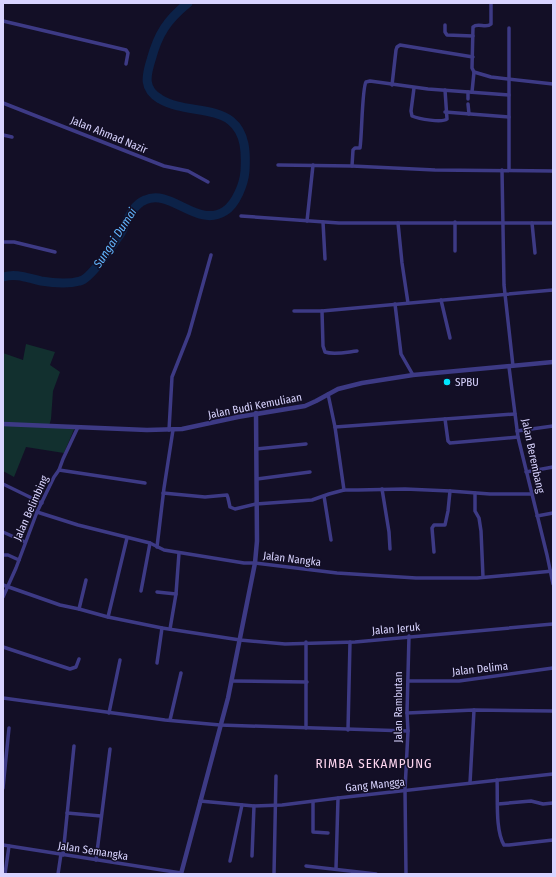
<svg xmlns="http://www.w3.org/2000/svg" width="556" height="877" viewBox="0 0 556 877" font-family="'Fira Sans Condensed',sans-serif">
<style>
.green{fill:#12302f}
.lines{fill:none;stroke-linecap:round;stroke-linejoin:round}
.river{stroke:#0c2248;stroke-width:9}
.minor{stroke:#3d3a85;stroke-width:3.5}
.tertiary{stroke:#3d3a85;stroke-width:4.5}
.poi-dot{fill:#00e5ff;stroke:#130f26;stroke-width:1.5}
.labels{text-anchor:middle;dominant-baseline:central;stroke-width:3;stroke-linejoin:round;paint-order:stroke}
.street-label{font-size:11px;fill:#d9d4ff;stroke:#130f26}
.poi-label{font-size:11px;fill:#d9d4ff;stroke:#130f26;text-anchor:start}
.water-label{font-size:12px;font-style:italic;fill:#62b6ff;stroke:#130f26}
.quarter-label{font-size:13px;letter-spacing:1px;fill:#ffd6f0;stroke:#130f26}
</style>
<rect width="100%" height="100%" fill="#130f26"/>
<path class="green" d="M26,344L55,352L50,365L60,372L53,391L51,419L49,426L75,427L64,453L26,447L14,477L3,471V353L23,360Z"/>
<g class="lines">
<path class="river" d="M3,277C17,273 27,278 41,281C53,283 69,284 80,281C91,279 114,243 121,233C127,222 132,205 145,200C171,188 197,229 225,211C236,204 244,184 245,171C246,154 246,133 231,121C214,107 181,112 160,99C143,89 146,76 151,60C158,34 167,20 188,3"/>
<g class="minor">
<path d="M491,3V24C486,29 478,22 473,27L472,68L474,72L491,77L553,84"/>
<path d="M3,21L126,50L128,53L126,64"/>
<path d="M445,25V32L447,35L473,36"/>
<path d="M392,85L396,50L397,47L400,45L473,57"/>
<path d="M414,88L411,111L412,116C419,119 442,123 447,119L445,90"/>
<path d="M468,92V99"/>
<path d="M472,92L474,72"/>
<path d="M3,103L164,166L188,171L208,182"/>
<path d="M468,104L469,114"/>
<path d="M445,112L509,117"/>
<path d="M3,135L12,137"/>
<path d="M278,165L352,166L435,170L553,171"/>
<path d="M352,166L353,150L355,148H360C362,135 362,88 366,82L370,81L428,89L509,95"/>
<path d="M502,170L504,285L513,366"/>
<path d="M509,170V28"/>
<path d="M241,216L339,223H553"/>
<path d="M307,221L313,165"/>
<path d="M323,222L325,259"/>
<path d="M455,222V251"/>
<path d="M398,223L402,263L408,303"/>
<path d="M532,223L535,253"/>
<path d="M3,242H14L55,252"/>
<path d="M441,300L450,338"/>
<path d="M395,304L401,354L413,375"/>
<path d="M294,311H322L553,290"/>
<path d="M322,311L323,346L325,352C334,355 347,352 357,351"/>
<path d="M509,367L518,437L547,555L553,584"/>
<path d="M328,394L335,427L344,490"/>
<path d="M445,419L448,441L450,443L518,437"/>
<path d="M335,427L515,414"/>
<path d="M169,430L172,377L189,334L211,255"/>
<path d="M517,431L553,426"/>
<path d="M256,449L306,444"/>
<path d="M59,470L145,483"/>
<path d="M526,472L553,467"/>
<path d="M257,479L310,472"/>
<path d="M3,484L42,503"/>
<path d="M382,489L389,532L390,549"/>
<path d="M163,493L205,497L227,495L228,498L230,507L235,509L256,504L312,500L329,494L344,490H358L405,489L450,491L490,494H532"/>
<path d="M475,493V511L479,518L481,531L483,577"/>
<path d="M324,496L331,540"/>
<path d="M37,512L78,525L150,543L164,550L244,563H255L337,573L416,578H477L553,571"/>
<path d="M537,516L553,513"/>
<path d="M3,532L25,542"/>
<path d="M157,547L164,488L173,430"/>
<path d="M434,552L432,528L434,525H445L448,511L450,491"/>
<path d="M3,555H8L19,560"/>
<path d="M3,585L60,605L79,609L108,617L162,628L240,640L285,644L355,642L553,624"/>
<path d="M141,591L150,543"/>
<path d="M157,592L176,594"/>
<path d="M3,597L16,568L37,512L54,477L59,470L63,459L78,427"/>
<path d="M79,609L86,580"/>
<path d="M108,617L127,538"/>
<path d="M170,629L176,594L179,553"/>
<path d="M3,647L70,669L76,667L79,659"/>
<path d="M157,663L162,628"/>
<path d="M232,681L307,682"/>
<path d="M408,681H459L553,668"/>
<path d="M3,698L165,720L220,725L408,731"/>
<path d="M109,713L120,660"/>
<path d="M407,713L474,710L553,711"/>
<path d="M170,720L181,673"/>
<path d="M306,728V642"/>
<path d="M348,730L350,642"/>
<path d="M497,780C498,798 495,830 504,845H509L553,840"/>
<path d="M470,783L474,710"/>
<path d="M3,788L9,728"/>
<path d="M200,801L254,806L282,805L338,798L553,774"/>
<path d="M313,802V832L328,833"/>
<path d="M498,804L531,801L543,804L553,803"/>
<path d="M67,813L101,816"/>
<path d="M3,845L181,873"/>
<path d="M63,855L74,746"/>
<path d="M252,856L254,806"/>
<path d="M96,860L110,749"/>
<path d="M230,861L242,805"/>
<path d="M306,866L376,874"/>
<path d="M336,868L338,798"/>
<path d="M5,874L9,846"/>
<path d="M58,874L61,854"/>
<path d="M274,874L276,776"/>
<path d="M406,874L405,790L408,731L407,713L409,636"/>
</g>
<g class="tertiary">
<path d="M3,424L147,430L182,429L238,417L305,406L316,401L338,389L362,383L413,375L553,362"/>
<path d="M181,874L228,698L255,563L257,541L256,413"/>
</g>
</g>
<circle class="poi-dot" cx="447" cy="382" r="4"/>
<g class="labels">
<g class="street-label">
<text transform="translate(109 135) rotate(22)">Jalan Ahmad Nazir</text>
<text transform="translate(255 406) rotate(-11)">Jalan Budi Kemuliaan</text>
<text transform="translate(533 456) rotate(78)">Jalan Berembang</text>
<text transform="translate(31 508) rotate(-66)">Jalan Belimbing</text>
<text transform="translate(292 559) rotate(7)">Jalan Nangka</text>
<text transform="translate(396 629) rotate(-5)">Jalan Jeruk</text>
<text transform="translate(480 669) rotate(-6)">Jalan Delima</text>
<text transform="translate(398 707) rotate(-90)">Jalan Rambutan</text>
<text transform="translate(375 785) rotate(-6)">Gang Mangga</text>
<text transform="translate(93 851) rotate(9)">Jalan Semangka</text>
</g>
<g class="poi-label">
<text x="455" y="382">SPBU</text>
</g>
<g class="water-label">
<text transform="translate(115 238) rotate(-57)">Sungai Dumai</text>
</g>
<g class="quarter-label">
<text x="374" y="763">RIMBA SEKAMPUNG</text>
</g>
</g>
<rect width="556" height="877" fill="none" stroke="#d9d4ff" stroke-width="8"/>
</svg>
